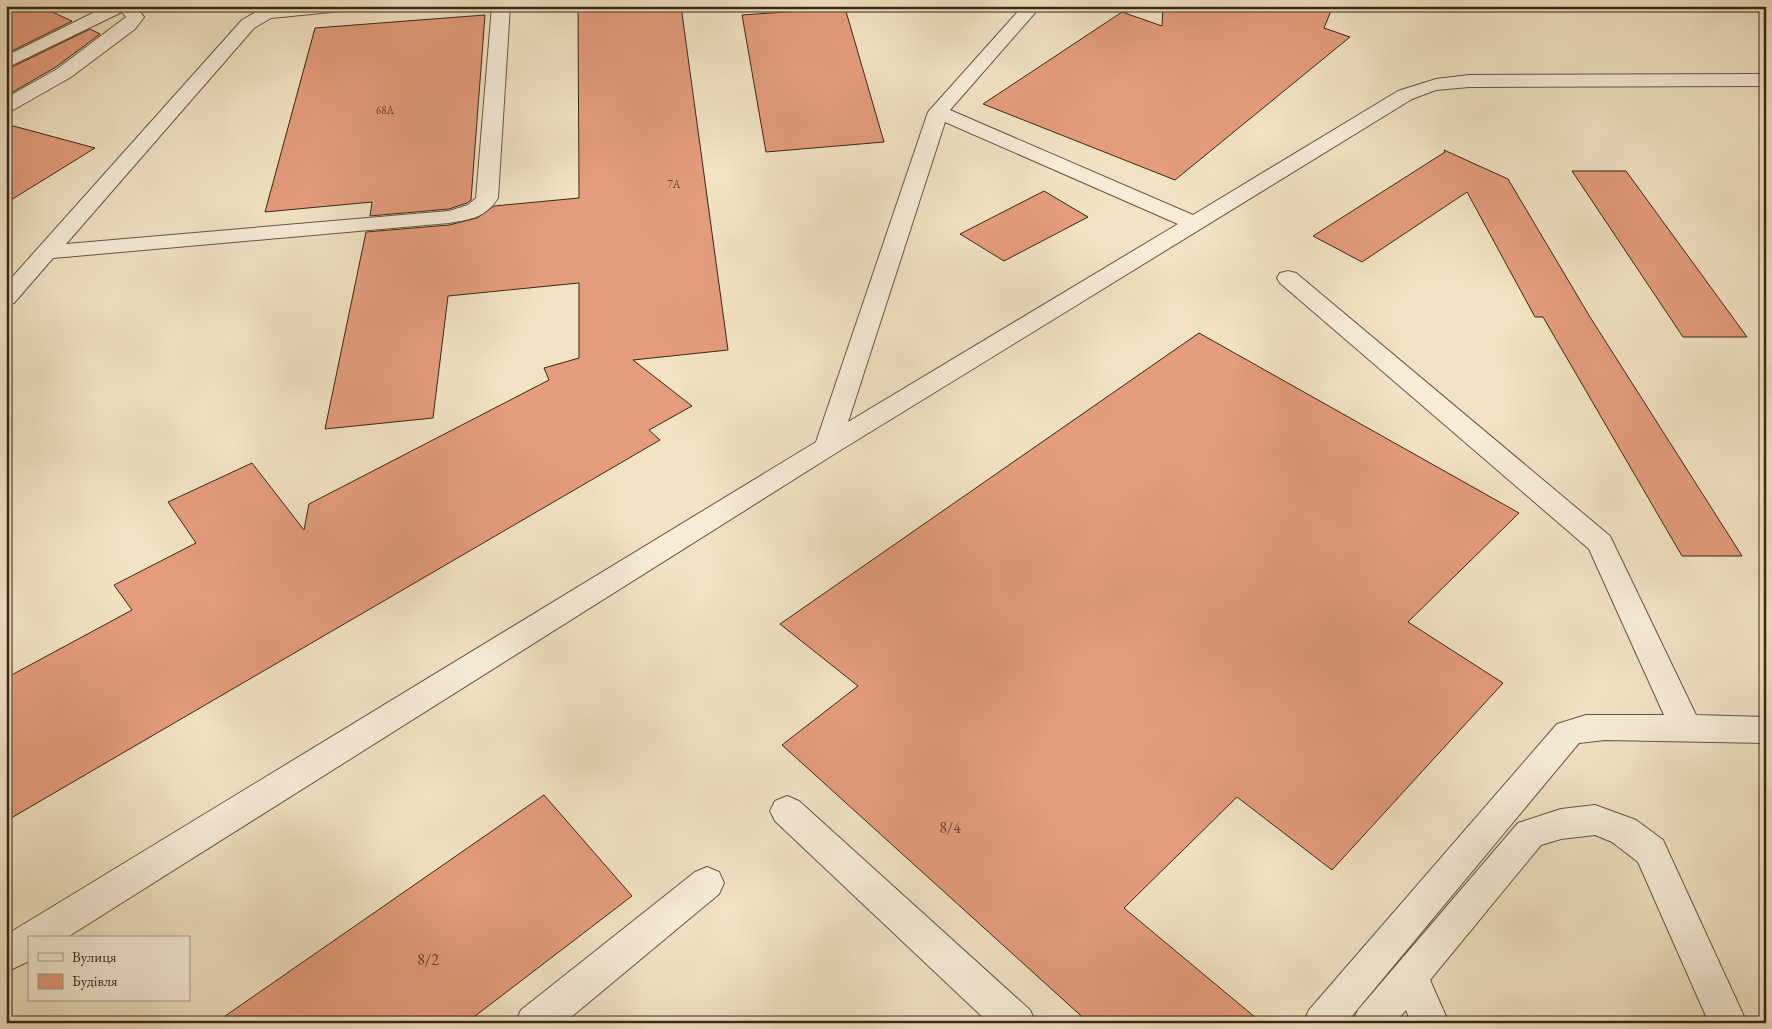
<svg xmlns="http://www.w3.org/2000/svg" width="1772" height="1029" viewBox="0 0 1772 1029" font-family="'EB Garamond',serif">
<style>
.building{fill:#e49c7c;stroke:#392716}
.lines{fill:none;stroke-linecap:round;stroke-linejoin:round}
.minor-casing{stroke:#675641;stroke-width:2}
.minor{fill:#f6ecd8;fill-rule:evenodd}
.labels{text-anchor:middle;dominant-baseline:central;stroke-width:5;stroke-linejoin:round;paint-order:stroke}
.far-number-label{font-size:11px;fill:#644430}
.near-number-label{font-size:16px;fill:#644430}
</style>
<rect width="100%" height="100%" fill="#f1e2c3"/>
<filter id="stains"><feTurbulence type="fractalNoise" baseFrequency=".004" numOctaves="4"/><feColorMatrix values="0 0 0 0 .2 0 0 0 0 .09 0 0 0 0 .02 0 0 0 .5 -.17"/></filter>
<radialGradient id="worn" r=".72"><stop offset=".6" stop-color="#630" stop-opacity="0"/><stop offset="1" stop-color="#630" stop-opacity=".3"/></radialGradient>
<g class="building">
<path d="M6,6H39L72,21L6,54Z"/>
<path d="M578,6H681L728,350L633,360L692,406L649,430L660,440L6,821V678L132,610L114,585L196,543L168,502L252,463L304,530L309,504L549,380L544,368L579,358V283L448,296L433,418L325,429L366,232L449,225L477,218L494,206L579,198Z"/>
<path d="M1163,6H1333L1324,28L1350,37L1175,180L983,104L1122,12L1162,26Z"/>
<path d="M845,8L884,142L766,152L742,15Z"/>
<path d="M485,15L471,200L467,203L449,209L370,216L372,202L265,212L315,28Z"/>
<path d="M90,29L100,34L56,67L6,96V70Z"/>
<path d="M6,124L95,148L6,203Z"/>
<path d="M1444,150L1508,179L1590,317L1742,556H1682L1543,317H1535L1467,192L1362,262L1313,236L1445,152Z"/>
<path d="M1572,171H1626L1747,337H1683Z"/>
<path d="M1044,191L1088,217L1004,261L960,234Z"/>
<path d="M1199,333L1519,513L1408,622L1503,683L1332,870L1237,797L1124,908L1262,1023H1089L782,745L858,686L780,624Z"/>
<path d="M544,795L632,896L466,1023H215Z"/>
</g>
<g class="lines">
<g class="minor-casing">
<g id="minor">
<path d="M107,6H135L144,17L135,29L71,77L13,110L6,112V98L57,69L126,17L122,12L6,68V56Z"/>
<path d="M283,6H350L348,10L342,11L271,18L254,28L66,244L449,211L468,205L476,198L492,6H510L498,198C485,218 471,219 449,223L53,258L14,303L6,305V284L242,20L261,9Z"/>
<path d="M1023,6H1041L950,110L1193,215L1398,91L1436,79L1469,75L1766,74V86L1469,87L1436,90L1412,99L836,453L66,938H29V961L6,972V935L816,442L928,112ZM945,122L1178,224L848,422Z"/>
<path d="M1288,271L1296,273L1610,536L1696,715L1766,717V743L1605,740L1579,743L1346,1023H1303L1309,1010L1557,724L1586,715H1664L1589,549L1280,283L1277,278L1280,273Z"/>
<path d="M787,796L799,801L1030,1010L1036,1023H989L775,821L770,811L775,801Z"/>
<path d="M1595,805L1636,820L1663,840L1747,1023H1709L1638,862L1612,842L1595,835L1561,839L1541,845L1430,980L1449,1023H1411L1406,1010L1395,1023H1352L1358,1010L1518,823L1561,809Z"/>
<path d="M707,867L719,872L724,883L719,894L564,1023H515L521,1010L695,872Z"/>
</g>
</g>
<use href="#minor" class="minor"/>
</g>
<g class="labels">
<g class="far-number-label">
<text x="385" y="110">68А</text>
<text x="674" y="184">7А</text>
</g>
<g class="near-number-label">
<text x="950" y="827">8/4</text>
<text x="428" y="959">8/2</text>
</g>
</g>
<rect width="1772" height="1029" fill="none" stroke="#f1e2c3" stroke-width="25"/>
<rect x="8" y="8" width="1757" height="1014" fill="none" stroke="#392716" stroke-width="2.5"/>
<rect x="12" y="12" width="1747" height="1004" fill="none" stroke="#392716"/>
<rect x="28" y="936" width="162" height="65" fill="#f6ecd8" stroke="#aa9d8a"/>
<rect x="38" y="953" width="25" height="8" fill="#f6ecd8" stroke="#aa9d8a"/>
<text x="72" y="962" font-size="15" fill="#392716">Вулиця</text>
<rect x="38" y="974" width="25" height="15" fill="#e49c7c" stroke="#aa9d8a"/>
<text x="72" y="986" font-size="15" fill="#392716">Будівля</text>
<rect width="100%" height="100%" filter="url(#stains)"/>
<rect width="100%" height="100%" fill="url(#worn)"/>
</svg>
